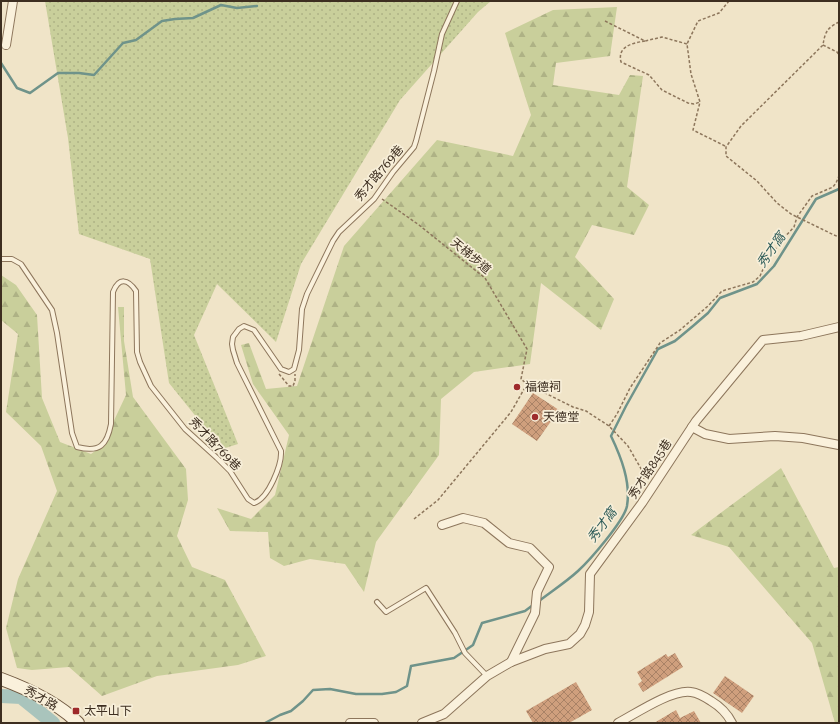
<svg xmlns="http://www.w3.org/2000/svg" width="840" height="724" viewBox="0 0 840 724" font-family="'Roboto Serif','Noto Sans TC',serif">
<style>
.green{fill:url(#green-dots)}
.forest{fill:url(#forest-firs)}
.lines{fill:none;stroke-linecap:round;stroke-linejoin:round}
.stream{stroke:#6f938a;stroke-width:2.5}
.river{stroke:#a9c4bc;stroke-width:14}
.building{fill:url(#building-cross-hatch)}
.lane-casing{stroke:#8d765c;stroke-width:6}
.street-casing{stroke:#8d765c;stroke-width:10}
.secondary-casing{stroke:#6f573f;stroke-width:14}
.path{stroke:#8d765c;stroke-width:1.5;stroke-dasharray:3 2;stroke-linecap:butt}
.lane{stroke:#faf1dc;stroke-width:4}
.street{stroke:#faf1dc;stroke-width:8}
.secondary{stroke:#faf1dc;stroke-width:12}
.poi-dot{fill:#9e2a2b;stroke:#f7eed8;stroke-width:1.5}
.labels{text-anchor:middle;dominant-baseline:central;stroke-width:3.5;stroke-linejoin:round;paint-order:stroke}
.street-label{font-size:12px;fill:#3d2e20;stroke:#f7eed8}
.poi-label{font-size:12px;fill:#3d2e20;stroke:#f7eed8;text-anchor:start}
.water-label{font-size:13px;font-style:italic;fill:#2f5d5a;stroke:#f7eed8}
</style>
<defs>
<pattern id="green-dots" width="8" height="8" patternUnits="userSpaceOnUse"><rect width="8" height="8" fill="#c9cf9b"/><path d="M2 2h.1M6 6h.1" fill="none" stroke="#aeb285" stroke-width="1.8" stroke-linecap="round"/></pattern>
<pattern id="forest-firs" width="22" height="20" patternUnits="userSpaceOnUse"><rect width="22" height="20" fill="#c9cf9b"/><path d="M5 1l3.5 6h-7zM16 11l3.5 6h-7z" fill="#aeb285"/></pattern>
<pattern id="building-cross-hatch" width="8" height="8" patternUnits="userSpaceOnUse"><rect width="8" height="8" fill="#cf9f7d"/><path d="M0 0l8 8M0 8l8-8" fill="none" stroke="#a98266"/></pattern>
</defs>
<rect width="100%" height="100%" fill="#f0e4c8"/>
<path class="green" d="M45,1H491L478,12L400,100L301,264L276,342L217,284L194,335L238,444L222,449L169,383L150,259L79,234L68,138Z"/>
<g class="forest">
<path d="M617,7L610,56L556,63L553,85L619,95L630,75L643,76L627,187L649,205L634,235L592,225L575,257L614,299L601,330L541,283L530,364L474,372L441,399L439,455L376,542L364,592L345,564L310,559L284,566L270,558L268,532L230,531L217,508L251,519L275,495L289,435L253,384L241,345L249,343L266,389L297,386L344,246L437,140L513,156L531,115L505,33L553,10Z"/>
<path d="M1,275L16,285L37,315L42,398L60,442L91,454L102,446L126,395L118,307H124V341L133,397L186,469L188,500L177,536L192,567L225,580L266,656L238,665L157,676L102,696L69,667L32,670L17,668L6,628L18,579L57,491L41,446L6,412L18,334L1,320Z"/>
<path d="M781,468L834,568L839,567V723H835L812,643L729,547L691,535Z"/>
</g>
<g class="lines">
<g class="stream">
<path d="M1,63L17,88L30,93L58,73H79L94,75L123,43L136,40L162,21L175,19L193,18L221,5L237,8L257,6"/>
<path d="M539,601C552,591 566,582 578,571C590,560 624,521 627,506C631,482 621,457 611,436L626,406L658,349L675,341L693,326L708,313L720,298L757,284L774,266L816,199L839,189"/>
<path d="M265,723L280,715L291,711L303,701L313,690L330,689L356,694H382L396,692L407,686L411,666L454,658L473,645L482,623L525,611L533,605"/>
</g>
<path class="river" d="M1,696L21,697L53,723"/>
</g>
<g class="building">
<path d="M533,393L559,410L537,441L512,424Z"/>
<path d="M675,653L683,667L643,692L638,684L642,681L637,672L666,654L668,657Z"/>
<path d="M725,676L754,696L742,713L713,693Z"/>
<path d="M576,682L592,710L569,723H533L526,711Z"/>
<path d="M676,710L680,718L694,711L701,723H654Z"/>
</g>
<g class="lines">
<g class="lane-casing">
<g id="lane">
<path d="M1,259H12L21,264L52,310L57,333L72,433L77,447C100,453 107,445 111,424L113,292C119,277 128,279 136,291L137,352L140,362L151,386L185,429L217,458L230,471L248,499L254,503C268,499 282,465 281,451L237,363L233,350L232,344L233,337L239,329L244,326L254,330L281,369L289,372L294,369L299,350L302,309L307,294L333,241L339,232L374,199L393,172L414,147L416,141L434,71L442,34L457,1"/>
<path d="M377,602L386,612L426,588L455,633L465,653L487,676"/>
</g>
</g>
<g class="street-casing">
<g id="street">
<path d="M6,45L13,1"/>
<path d="M692,427L705,434L729,439L775,436L803,438L839,445"/>
<path d="M442,525L463,518L484,523L509,543L530,548L549,567L537,592L535,613L511,662"/>
<path d="M350,723H374"/>
<path d="M422,723L444,714L487,676L511,662L545,649L569,644L580,634L585,625L589,612L590,574L642,503L696,421L763,340L801,336L839,327"/>
<path d="M618,723C635,714 672,689 691,692C699,693 705,697 711,701C721,707 727,713 732,723"/>
</g>
</g>
<g class="secondary-casing">
<path id="secondary" d="M1,679C28,689 57,702 78,723"/>
</g>
<g class="path">
<path d="M605,21L645,41L662,37L687,44"/>
<path d="M839,22C827,28 825,32 823,45L741,126L726,147V156L757,181L777,203L791,214L834,235L839,237"/>
<path d="M645,41C633,43 617,46 621,62L649,75L662,90L688,103L694,104L700,102"/>
<path d="M823,45L837,52L839,55"/>
<path d="M725,146L693,130L700,102L691,74L687,44L698,21L719,13L729,1"/>
<path d="M382,199L419,225L485,278L527,349L521,379L527,384L573,407L586,411L609,426L628,446L644,474V486"/>
<path d="M279,374L289,386H293L295,381V374"/>
<path d="M609,426L617,414L630,388L660,343L680,330L708,306L722,291L753,282L760,276L764,267L780,242L794,227L797,217L812,196L833,187L836,183L839,176"/>
<path d="M414,519L438,500L511,412L527,384"/>
</g>
<use href="#lane" class="lane"/>
<use href="#street" class="street"/>
<use href="#secondary" class="secondary"/>
</g>
<g class="poi-dot">
<circle cx="517" cy="387" r="4"/>
<circle cx="535" cy="417" r="4"/>
<rect x="72" y="707" width="8" height="8" rx="2"/>
</g>
<g class="labels">
<g class="street-label">
<text transform="translate(379 173) rotate(-50)">秀才路769巷</text>
<text transform="translate(471 256) rotate(40)">天梯步道</text>
<text transform="translate(215 444) rotate(46)">秀才路769巷</text>
<text transform="translate(650 469) rotate(-57)">秀才路845巷</text>
<text transform="translate(41 698) rotate(30)">秀才路</text>
</g>
<g class="poi-label">
<text x="525" y="387">福德祠</text>
<text x="543" y="417">天德堂</text>
<text x="84" y="711">太平山下</text>
</g>
<g class="water-label">
<text transform="translate(771 250) rotate(-55)">秀才窩</text>
<text transform="translate(602 525) rotate(-53)">秀才窩</text>
</g>
</g>
<rect width="840" height="724" fill="none" stroke="#3d2e20" stroke-width="4"/>
</svg>
